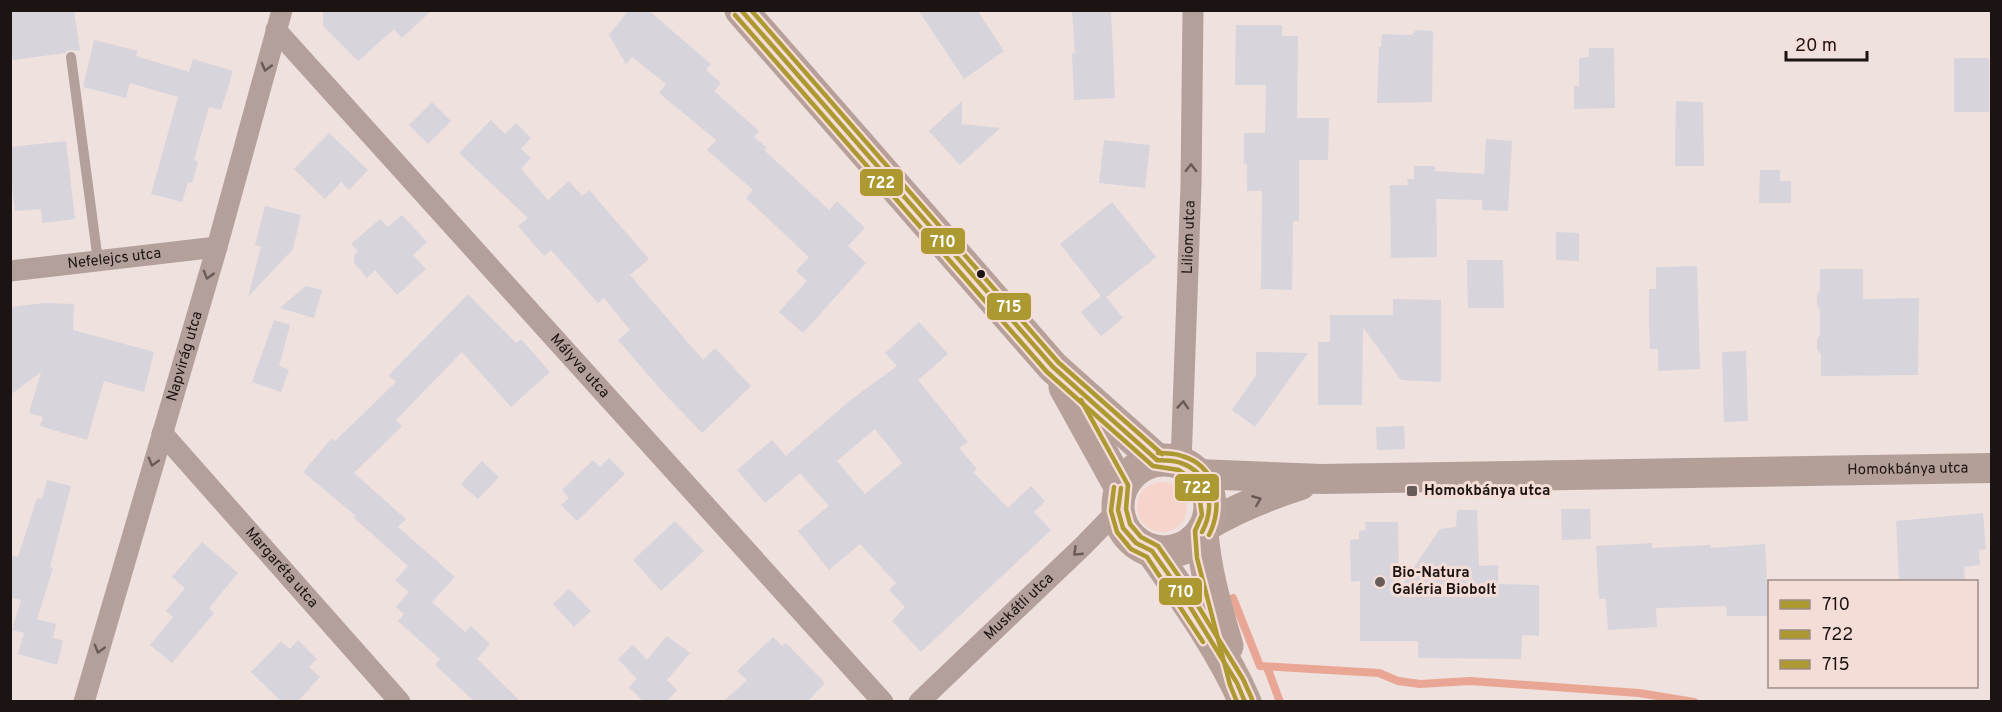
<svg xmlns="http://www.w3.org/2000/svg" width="2002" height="712" viewBox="0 0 2002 712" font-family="Overpass,sans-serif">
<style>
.green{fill:#f6d3cb}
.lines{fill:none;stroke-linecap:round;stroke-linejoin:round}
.stream{stroke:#e9a694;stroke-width:8}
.building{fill:#d8d4dc;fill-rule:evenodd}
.lane{stroke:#b4a09b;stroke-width:10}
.street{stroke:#b4a09b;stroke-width:21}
.secondary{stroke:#b39e98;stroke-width:30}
.primary{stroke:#b6a099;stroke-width:33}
.bus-1-casing{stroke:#f5ddd7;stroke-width:9}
.bus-2-casing{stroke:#f5ddd7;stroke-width:9}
.bus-3-casing{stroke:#f5ddd7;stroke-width:9}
.bus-1{stroke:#ad9932;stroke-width:4.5}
.bus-2{stroke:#ad9932;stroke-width:4.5}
.bus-3{stroke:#ad9932;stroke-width:4.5}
.oneway{stroke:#685a56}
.oneway2{stroke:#685955}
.bus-dot{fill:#1c1412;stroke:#f5ddd7;stroke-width:2}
.poi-dot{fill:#665c59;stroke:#f5ddd7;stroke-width:2}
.labels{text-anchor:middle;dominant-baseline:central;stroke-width:6;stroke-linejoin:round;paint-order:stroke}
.street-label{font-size:15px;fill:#1c1412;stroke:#f5ddd7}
.poi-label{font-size:15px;font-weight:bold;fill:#1c1412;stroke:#f5ddd7;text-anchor:start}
.line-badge{stroke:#f5ddd7;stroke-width:2}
.badge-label{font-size:16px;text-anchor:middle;font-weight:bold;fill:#fff}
</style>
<rect width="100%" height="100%" fill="#eee1de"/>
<circle class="green" cx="1162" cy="507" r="25"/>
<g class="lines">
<g class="stream">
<path d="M1233,598L1260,666L1379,673L1398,681L1420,684L1470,681L1639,693L1694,702"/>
<path d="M1267,667L1280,702"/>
</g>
</g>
<g class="building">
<path d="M10,10H74L80,51L69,50L65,53L13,60L10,42Z"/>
<path d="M323,10H432L402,38L394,29L358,61L323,26Z"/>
<path d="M629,10H648L711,64L706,70L721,83L714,91L759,131L754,137L767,148L764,150L829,210L837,201L865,228L848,246L866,263L803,333L779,312L807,281L796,271L809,257L746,198L753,190L707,150L716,140L659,93L666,84L632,57L626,64L609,35Z"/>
<path d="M918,10H977L1004,51L964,79Z"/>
<path d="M1072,10H1111L1115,98L1074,100L1072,53H1075Z"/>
<path d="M1236,25H1282V36H1298L1297,118H1329L1328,160H1299V221H1293L1292,290L1261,289L1262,191H1247V164H1244V133H1265L1266,85H1235Z"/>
<path d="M1416,30L1433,31L1432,102L1377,103L1379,47H1381L1382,34L1412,35Z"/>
<path d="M94,40L138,51L136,56L189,72L193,59L233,71L221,110L209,107L194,160L198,162L192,183L188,182L182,202L151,194L178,97L130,83L126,98L83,87Z"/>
<path d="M1589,48H1614L1615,108L1574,109V86H1579V58L1589,57Z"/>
<rect x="1954" y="58" width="35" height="54"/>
<path d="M962,101V124L1000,128L960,165L929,131Z"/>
<path d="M1676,101L1703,102L1704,166H1675Z"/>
<path d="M432,102L451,121L428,144L409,125Z"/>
<path d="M491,120L505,134L516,123L531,138L521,149L531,158L521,169L548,200L569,181L582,196L589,190L649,259L630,275L703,360L715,348L751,386L702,433L662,391L618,340L630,330L604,298L598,303L551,250L544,256L518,226L528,218L459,153Z"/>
<path d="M329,133L368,170L349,190L341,182L325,199L294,169Z"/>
<path d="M1486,139L1512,141L1508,211L1482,210V200L1436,199L1437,257L1391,258L1390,185H1408L1407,179H1414V166H1435V171L1484,174Z"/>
<path d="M1104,140L1150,145L1145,188L1099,183Z"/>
<path d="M66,141L75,219L42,223L41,209L15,211L10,170V147Z"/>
<path d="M1760,170H1780V181H1791V203H1759Z"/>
<path d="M1112,202L1156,257L1106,297L1123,318L1101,336L1081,312L1101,296L1060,244Z"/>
<path d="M265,206L301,215L293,249L248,297L261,247L255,245Z"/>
<path d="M402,215L427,242L413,255L426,269L397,295L375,270L367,278L354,263V255L358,251L351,244L380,219L388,227Z"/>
<path d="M1556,232L1579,233V261L1556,260Z"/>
<path d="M1467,260H1503L1504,308H1468Z"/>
<path d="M1697,266L1700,369L1658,371V349H1650L1649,323V289H1656V267Z"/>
<path d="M1820,269H1863V299L1919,298L1918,375L1821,376V355L1817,349V340L1820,334V310L1817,304V295L1820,290Z"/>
<path d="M306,286L322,290L314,318L280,308Z"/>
<path d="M468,294L516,343L521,339L550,372L511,407L462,352L396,420L402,426L354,473L406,519L398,527L455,577L432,602L465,632L471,626L490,644L477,659L521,702H475L435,665L440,659L398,621L404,614L396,607L409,592L395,580L408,566L354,518L356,516L303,472L332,438L335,441L396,382L389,375Z"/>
<path d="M1393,299L1441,300V382L1401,380L1363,327L1362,405H1318V342H1330V315H1393Z"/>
<path d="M46,303L74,304L73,330L154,352L144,392L104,381L87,440L40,426L43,417L29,413L41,372L10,395V307Z"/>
<path d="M274,320L290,325L279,366L289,370L281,392L252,382Z"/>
<path d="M919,322L948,354L918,380L968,442L959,448L977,469L973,472L1008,508L1031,486L1045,501L1034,512L1051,530L921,652L892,621L905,607L889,590L896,583L860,544L829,570L798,531L829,506L800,473L765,503L737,470L772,440L786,456L848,402L897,366L885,353ZM875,429L902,463L865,494L837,461Z"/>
<path d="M1746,351L1748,421L1724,422L1722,352Z"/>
<path d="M1256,352L1308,353L1255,427L1232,410L1256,375Z"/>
<path d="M1404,426L1405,449L1377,450L1376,427Z"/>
<path d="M609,458L625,474L577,521L561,505L569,498L562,490L593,460L600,467Z"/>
<path d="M482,461L499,477L478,499L461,484Z"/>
<path d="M47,480L71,486L50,567L53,568L37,619L56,624L53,638L63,641L57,665L18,654L24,633L12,630L21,600L10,597V555L18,557L37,498L42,499Z"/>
<path d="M1561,509H1590L1591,539L1562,540Z"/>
<path d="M1457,510H1477L1479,566L1498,565V584L1539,585V636L1522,635L1521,659L1418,658V641H1360V581L1351,582L1350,540L1359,539V531L1366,530L1365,522H1398L1399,589L1440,529L1456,527Z"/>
<path d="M1983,513L1986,549L1979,550L1980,565L1964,567L1965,582H1899L1896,521Z"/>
<path d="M675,521L704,551L661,591L633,560Z"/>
<path d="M202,542L238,573L209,608L214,613L172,663L150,645L173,617L166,611L185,588L172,577Z"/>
<path d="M1652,543V548L1711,545V548L1765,544L1769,616H1727L1726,606L1656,608L1657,627L1608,630L1606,599H1599L1596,546Z"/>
<path d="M569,589L591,611L574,627L553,604Z"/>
<path d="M667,636L690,653L667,680L677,690L666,702H644L629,687L637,679L618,659L633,645L647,660Z"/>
<path d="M773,637L782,646L786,643L825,683L807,702H723L747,680L737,671Z"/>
<path d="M298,640L317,659L309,667L320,677L297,702H282L251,672L281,641L290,649Z"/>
</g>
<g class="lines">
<path class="lane" d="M71,57L98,261"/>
<g class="street">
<path id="s1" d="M276,30L883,702"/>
<path id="s2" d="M10,271L217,247"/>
<path id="s3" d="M162,433L400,702"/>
<path id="s4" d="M1181,463L1191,185L1193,10"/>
<path id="s5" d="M84,702L217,247L282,10"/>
<path id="s6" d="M919,702L1083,546L1118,510"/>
</g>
<g class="secondary">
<path id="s7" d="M1197,474L1321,479L1992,468"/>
<path d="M1205,527C1236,508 1267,496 1301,485"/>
</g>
<g class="primary">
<path d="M741,10L1053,367L1157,460"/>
<path d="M1065,387L1121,488"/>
<circle cx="1164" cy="506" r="46"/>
<path d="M1202,532C1205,572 1216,608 1227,646"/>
<path d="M1152,551C1185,598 1222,649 1245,702"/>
</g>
<g class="bus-1-casing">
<g id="bus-1">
<path d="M741,10L1053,367L1157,460"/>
<path d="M1157,460C1165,461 1174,460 1181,463C1211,473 1215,508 1202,532"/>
<path d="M1121,488L1118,510L1123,528L1136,543L1152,551L1181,592L1237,683L1245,702"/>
</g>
</g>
<g class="bus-2-casing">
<g id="bus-2">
<path d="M735,15L1047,372L1153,466L1179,470L1185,474L1198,488L1202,515L1195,531L1197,558L1230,685L1237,702"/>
<path d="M1114,487L1111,511L1117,532L1131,549L1147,557L1203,642"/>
</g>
</g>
<g class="bus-3-casing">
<g id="bus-3">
<path d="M751,10L1058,362L1162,454"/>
<path d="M1081,400L1128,485L1126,509L1130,524L1141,537L1158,546L1187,588L1243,679L1252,699"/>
<path d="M1158,453C1166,453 1174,453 1182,456C1217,466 1224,506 1209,535"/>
</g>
</g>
<use href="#bus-1" class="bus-1"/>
<use href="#bus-2" class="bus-2"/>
<use href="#bus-3" class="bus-3"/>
</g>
<defs><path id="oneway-chevron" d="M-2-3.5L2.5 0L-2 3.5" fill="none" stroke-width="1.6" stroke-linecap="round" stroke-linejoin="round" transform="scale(1.5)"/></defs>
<g class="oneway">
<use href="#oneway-chevron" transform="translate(266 67) rotate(105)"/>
<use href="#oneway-chevron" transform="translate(1191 168) rotate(-89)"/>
<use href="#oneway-chevron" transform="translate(208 275) rotate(106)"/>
<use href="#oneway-chevron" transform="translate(1183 405) rotate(-86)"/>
<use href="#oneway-chevron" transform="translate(153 462) rotate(106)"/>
<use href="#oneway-chevron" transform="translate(1077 552) rotate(136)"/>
<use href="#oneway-chevron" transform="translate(99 649) rotate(106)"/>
</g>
<use class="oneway2" href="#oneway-chevron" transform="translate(1257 500) rotate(-22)"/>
<circle class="bus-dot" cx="981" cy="274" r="5"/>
<g class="poi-dot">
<rect x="1406" y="485" width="12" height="12" rx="3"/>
<circle cx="1380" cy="582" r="6"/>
</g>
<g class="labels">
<g class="street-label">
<text stroke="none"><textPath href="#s4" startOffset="226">Liliom utca</textPath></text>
<text stroke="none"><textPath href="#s2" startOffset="105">Nefelejcs utca</textPath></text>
<text stroke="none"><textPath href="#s5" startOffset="360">Napvirág utca</textPath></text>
<text stroke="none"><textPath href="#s1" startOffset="453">Mályva utca</textPath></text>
<text stroke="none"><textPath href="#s7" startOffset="711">Homokbánya utca</textPath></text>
<text stroke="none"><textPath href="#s3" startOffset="180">Margaréta utca</textPath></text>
<text stroke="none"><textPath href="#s6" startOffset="138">Muskátli utca</textPath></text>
</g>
<g class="poi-label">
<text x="1424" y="491">Homokbánya utca</text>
<text x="1392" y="573">Bio-Natura<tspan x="1392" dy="17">Galéria Biobolt</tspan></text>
</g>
</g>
<g class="line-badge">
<rect x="859" y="168" width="45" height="29" rx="6" fill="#ad9932"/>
<rect x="920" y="227" width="46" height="28" rx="6" fill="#ad9932"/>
<rect x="986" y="292" width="46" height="29" rx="6" fill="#ad9932"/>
<rect x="1174" y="473" width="46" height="29" rx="6" fill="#ad9932"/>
<rect x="1158" y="577" width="45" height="29" rx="6" fill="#ad9932"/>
</g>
<g class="badge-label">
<text x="881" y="188">722</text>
<text x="943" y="247">710</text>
<text x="1009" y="312">715</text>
<text x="1197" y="493">722</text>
<text x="1181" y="597">710</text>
</g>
<rect width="2002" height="712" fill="none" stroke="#1c1412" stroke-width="24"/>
<rect x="1768" y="580" width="210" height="108" fill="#f5ddd7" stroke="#9e8d88" stroke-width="1.5"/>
<rect x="1780" y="600" width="30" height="9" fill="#ad9932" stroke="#9e8d88" stroke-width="1.5"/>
<text x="1822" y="610" font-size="18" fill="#1c1412">710</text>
<rect x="1780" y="630" width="30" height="9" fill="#ad9932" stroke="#9e8d88" stroke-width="1.5"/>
<text x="1822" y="640" font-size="18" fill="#1c1412">722</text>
<rect x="1780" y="660" width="30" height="9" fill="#ad9932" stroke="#9e8d88" stroke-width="1.5"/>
<text x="1822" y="670" font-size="18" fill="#1c1412">715</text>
<path d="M1786 51v9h81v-9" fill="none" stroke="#1c1412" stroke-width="3"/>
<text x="1795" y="51" font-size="18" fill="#1c1412" stroke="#f5ddd7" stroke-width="4.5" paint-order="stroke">20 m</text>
</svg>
